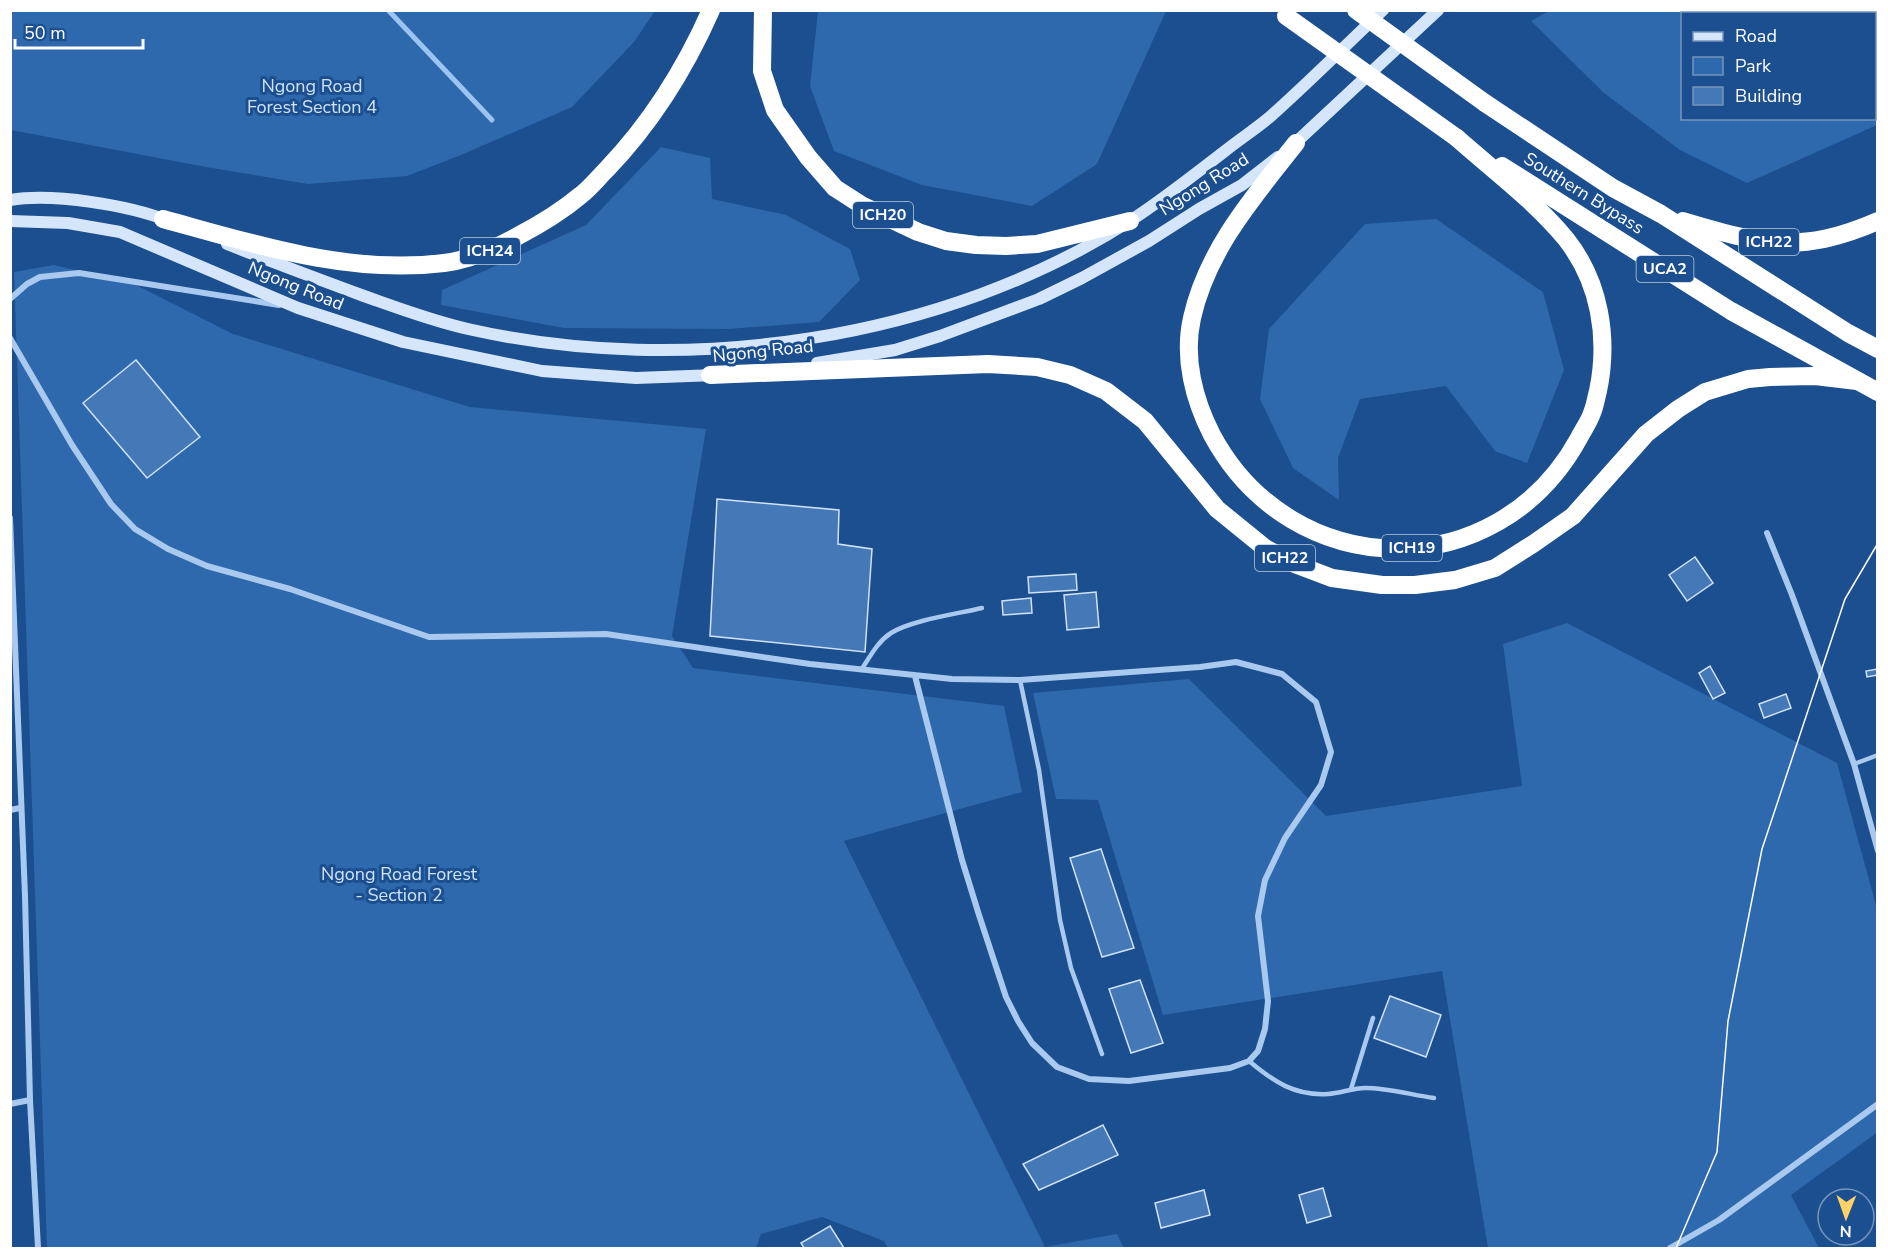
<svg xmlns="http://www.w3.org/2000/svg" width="1888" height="1259" viewBox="0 0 1888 1259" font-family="'Nunito Sans',sans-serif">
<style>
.green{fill:#2e69ad;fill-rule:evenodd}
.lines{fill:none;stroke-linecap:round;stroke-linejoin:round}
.stream{stroke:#9cc4f0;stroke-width:5}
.building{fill:#4478b7;stroke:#cfe3fa;stroke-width:1.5}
.lane{stroke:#a9c9ee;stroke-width:4.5}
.street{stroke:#a9c9ee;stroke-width:6}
.secondary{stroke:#d6e6fa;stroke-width:12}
.highway{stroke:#fff;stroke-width:18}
.tram{stroke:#fff;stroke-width:1.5}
.highway-bridge{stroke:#fff;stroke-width:18}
.labels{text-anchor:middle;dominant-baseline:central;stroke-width:6;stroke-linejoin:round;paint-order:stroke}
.shield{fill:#1b4f8f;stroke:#bbcadd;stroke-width:1.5}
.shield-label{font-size:16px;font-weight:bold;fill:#fff}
.park-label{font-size:18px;fill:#cfe3fa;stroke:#1b4f8f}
.street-label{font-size:18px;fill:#fff;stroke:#1b4f8f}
</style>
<rect width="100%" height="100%" fill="#1b4f8f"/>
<g class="green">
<path d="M1551,10L1877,11V125L1747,183L1680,150L1604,93L1531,21ZM1682,14H1874V118H1682Z"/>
<path d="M10,11L11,10L655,11L634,42L572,107L461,155L407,176L308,184L206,167L11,130Z"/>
<path d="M818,11V10L1166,11L1097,164L1032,206L922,185L834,151L810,86Z"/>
<path d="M661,147L710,158L712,199L786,215L850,249L860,280L819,322L728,329L564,328L441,305L442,290L586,225Z"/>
<path d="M1436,219L1543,292L1564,370L1527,463L1495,451L1446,386L1360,399L1338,458L1339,500L1293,468L1260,399L1269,329L1365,224Z"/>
<path d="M54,265L134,284L233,334L470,407L706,429L672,636L693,668L1004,706L1022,792L844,841L1045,1247L1117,1234L1124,1248H888L884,1241L822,1217L761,1234L756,1248H47L14,272Z"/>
<path d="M1567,623L1837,763L1877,909L1878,1132L1791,1195L1819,1248H1488L1442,971L1163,1015L1098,800L1056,799L1033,693L1189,679L1326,816L1522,786L1503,644Z"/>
</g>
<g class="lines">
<path class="stream" d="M388,10L492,120"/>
</g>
<g class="building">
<path d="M136,360L200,437L147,478L83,403Z"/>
<path d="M717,499L839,510L838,544L872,549L865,652L710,636Z"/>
<path d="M1695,557L1713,583L1687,601L1669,575Z"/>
<path d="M1076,574L1077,590L1029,593L1028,577Z"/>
<path d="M1096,592L1099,627L1067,630L1064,595Z"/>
<path d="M1031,598L1032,613L1003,615L1002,601Z"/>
<path d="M1710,666L1725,693L1713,699L1699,673Z"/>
<path d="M1877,669L1878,675L1867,677L1866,671Z"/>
<path d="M1786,694L1791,708L1764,718L1759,704Z"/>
<path d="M1101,849L1134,948L1102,957L1070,858Z"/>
<path d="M1140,980L1163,1043L1131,1053L1109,989Z"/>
<path d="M1390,996L1441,1015L1426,1057L1374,1038Z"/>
<path d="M1103,1125L1118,1155L1039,1190L1023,1164Z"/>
<path d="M1323,1188L1331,1216L1307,1223L1299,1195Z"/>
<path d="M1204,1190L1210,1215L1161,1228L1155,1203Z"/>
<path d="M830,1226L844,1248H804L801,1243Z"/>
</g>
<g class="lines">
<g class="lane">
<path d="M861,670C870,657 877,642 891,633C912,620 957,614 982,608"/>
<path d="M1020,680L1039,770L1060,920L1071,968L1102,1054"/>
<path d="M1854,764L1878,755"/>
<path d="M1249,1061C1274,1082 1295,1096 1328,1094C1341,1093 1353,1088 1365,1088C1388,1088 1412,1095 1434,1098"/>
<path d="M1351,1089L1373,1018"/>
</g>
<g class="street">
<path d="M10,299L27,284L40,277L79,273L279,305"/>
<path d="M10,338L72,445L111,504L135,529L168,549L207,566L290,589L429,637L606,634L810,664L952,679L1020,680L1200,667L1236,662L1282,674L1316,702L1331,752L1321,785L1285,838L1265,880L1258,916L1268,1001L1265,1029L1258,1051L1249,1061L1230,1068L1129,1081L1089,1079L1057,1067L1032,1043L1018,1021L1006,997L979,915L962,860L915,676"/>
<path d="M10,518L25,896L30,1100L38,1248"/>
<path d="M1767,533L1792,595L1854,764L1878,851"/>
<path d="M10,810L20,808"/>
<path d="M10,1104L30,1100"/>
<path d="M1670,1248L1719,1220L1878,1104"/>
</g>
<g class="secondary">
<path d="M1292,146L1438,10"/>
<path d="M10,200C54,193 128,205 169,221"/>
<path d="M10,221L68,223L120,232L298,308L403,342L542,371L636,378L716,375"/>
<path d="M227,244C272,262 318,279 364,296C398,308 432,321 468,329C685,378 944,341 1133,219C1165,198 1195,174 1225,151C1240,139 1257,128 1271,116C1309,82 1345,46 1383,10"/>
<path d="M817,363L895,350L940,336L1039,299L1082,278L1149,241L1199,209L1242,185L1278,157"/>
</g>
<g class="highway">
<path d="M763,10L762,71L775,110L808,157L835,188L863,206L918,232L946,241L976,245L1006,246L1037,244L1130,221"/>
<path d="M1485,103L1613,188L1661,214L1848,333L1878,349"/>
<path d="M1296,143C1254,196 1207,250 1192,318C1183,358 1194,400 1212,435C1292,584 1497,588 1579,438C1583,430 1589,422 1592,413C1595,406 1596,398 1598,391C1609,338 1600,282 1566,239C1536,202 1493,170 1457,138"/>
<path d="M1502,166L1731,311L1878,392"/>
<path d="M163,219C255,244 348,275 444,263C470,260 494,249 516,237C539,225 562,211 581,195C590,188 598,178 607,169C651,123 685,69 711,10"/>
<path d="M1683,221C1760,244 1800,255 1878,221"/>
<path d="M710,375L988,364L1037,367L1070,375L1106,391L1145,421L1217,509L1265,548L1295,564L1332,578L1382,585H1415L1455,580L1495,568L1533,544L1573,516L1646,434L1678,409L1705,392L1748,379L1770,377L1815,376L1857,381"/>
</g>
<path class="tram" d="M1676,1248L1717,1152L1728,1021L1762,849L1845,599L1878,543"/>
<g class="highway-bridge">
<path d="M1356,10L1485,103"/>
<path d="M1286,16L1457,138"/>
</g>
</g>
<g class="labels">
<g class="shield">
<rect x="853" y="202" width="60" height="26" rx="4.5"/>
<rect x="1739" y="229" width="60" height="26" rx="4.5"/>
<rect x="460" y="238" width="60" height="26" rx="4.5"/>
<rect x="1636.5" y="256" width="57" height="26" rx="4.5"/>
<rect x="1382" y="535" width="60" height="26" rx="4.5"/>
<rect x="1255" y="545" width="60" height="26" rx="4.5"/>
</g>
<g class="shield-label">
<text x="883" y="215">ICH20</text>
<text x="1769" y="242">ICH22</text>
<text x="490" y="251">ICH24</text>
<text x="1665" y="269">UCA2</text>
<text x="1412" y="548">ICH19</text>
<text x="1285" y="558">ICH22</text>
</g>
<g class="park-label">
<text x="312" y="86">Ngong Road<tspan x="312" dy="21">Forest Section 4</tspan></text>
<text x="399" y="874">Ngong Road Forest<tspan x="399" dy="21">- Section 2</tspan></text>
</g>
<g class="street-label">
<text transform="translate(1204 184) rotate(-32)">Ngong Road</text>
<text transform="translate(1584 193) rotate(32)">Southern Bypass</text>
<text transform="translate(296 286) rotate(22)">Ngong Road</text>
<text transform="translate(763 351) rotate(-6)">Ngong Road</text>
</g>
</g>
<rect width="1888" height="1259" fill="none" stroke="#ffffff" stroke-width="24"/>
<rect x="1681" y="12" width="195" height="108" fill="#1b4f8f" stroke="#7695bc" stroke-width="1.5"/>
<rect x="1693" y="32" width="30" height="9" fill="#d6e6fa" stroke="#7695bc" stroke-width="1.5"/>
<text x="1735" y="42" font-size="18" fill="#ffffff">Road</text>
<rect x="1693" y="57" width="30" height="18" fill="#2e69ad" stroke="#7695bc" stroke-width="1.5"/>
<text x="1735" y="72" font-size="18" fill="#ffffff">Park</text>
<rect x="1693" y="87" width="30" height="18" fill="#4478b7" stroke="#7695bc" stroke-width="1.5"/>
<text x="1735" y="102" font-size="18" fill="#ffffff">Building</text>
<g transform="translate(1846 1217) rotate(181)"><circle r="28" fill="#1b4f8f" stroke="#7695bc" stroke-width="1.5"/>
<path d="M0-4.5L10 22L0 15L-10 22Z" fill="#ffd166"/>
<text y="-9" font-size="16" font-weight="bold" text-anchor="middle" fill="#ffffff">N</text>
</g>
<path d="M15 39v9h128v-9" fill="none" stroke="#ffffff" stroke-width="3"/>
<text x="24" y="39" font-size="18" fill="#ffffff" stroke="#1b4f8f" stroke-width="4.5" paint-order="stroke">50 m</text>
</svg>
